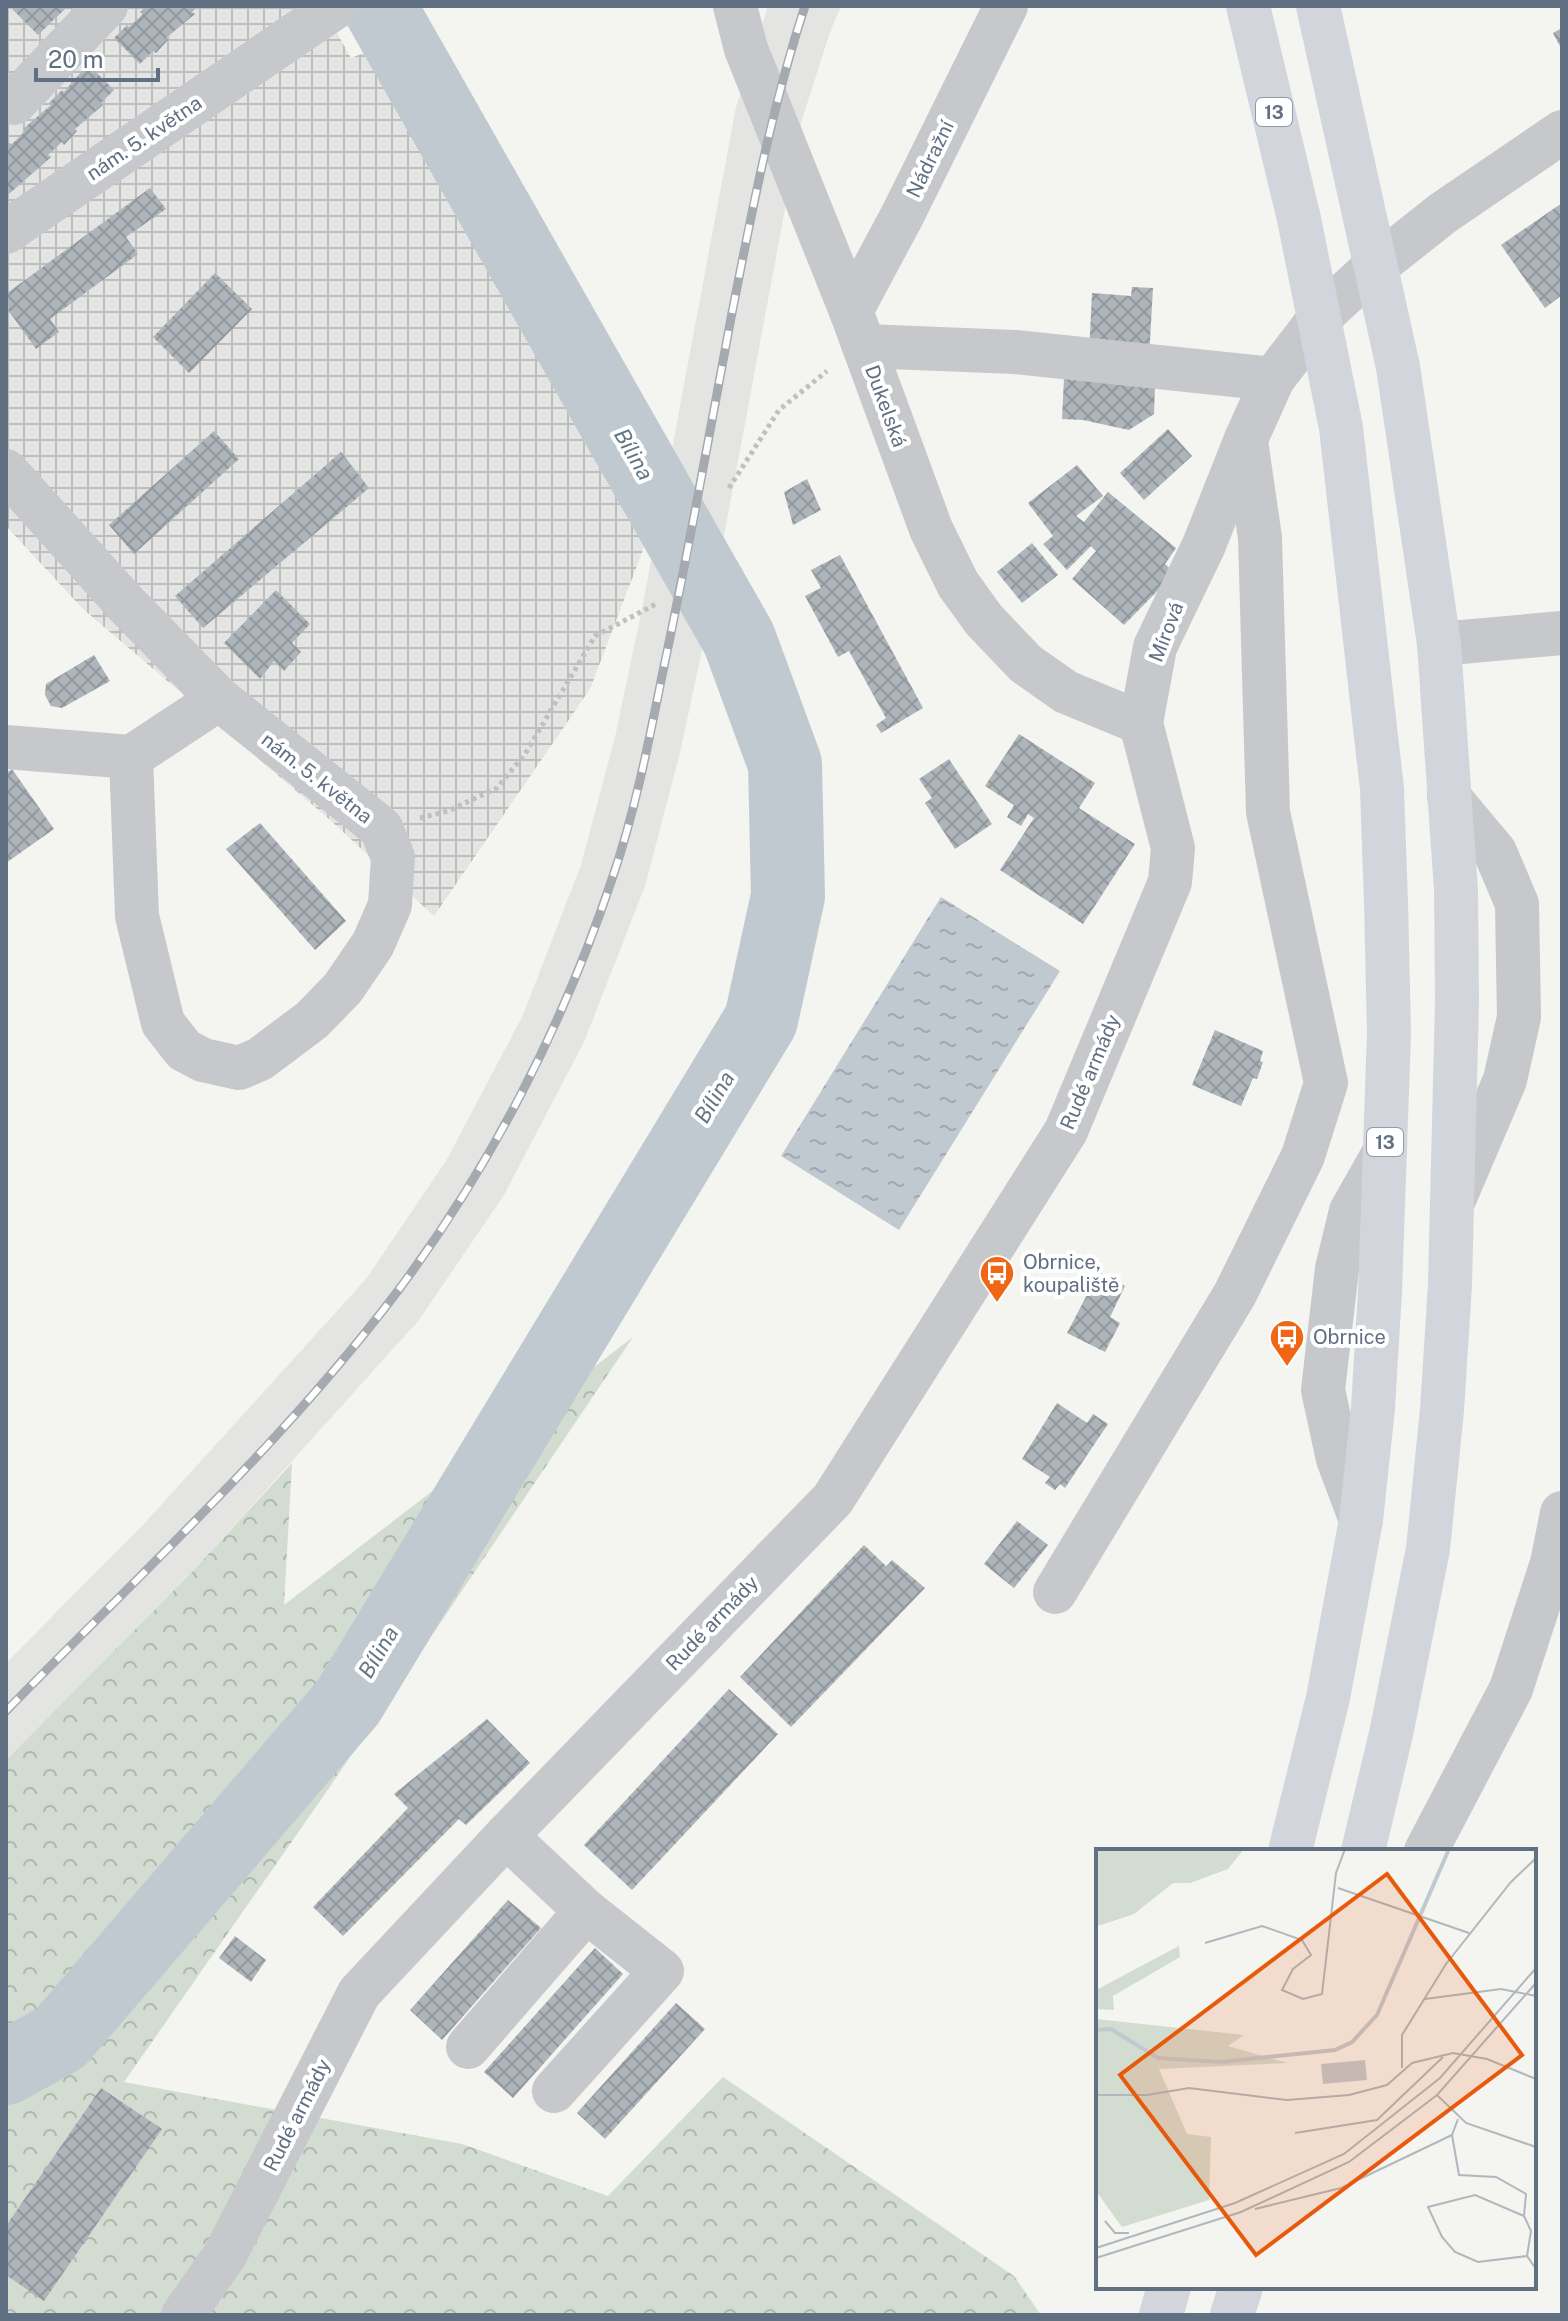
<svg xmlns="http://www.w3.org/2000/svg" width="1568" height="2321" viewBox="0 0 1568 2321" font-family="'Public Sans',sans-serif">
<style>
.built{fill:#e4e5e3}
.industrial{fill:url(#industrial-grid)}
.forest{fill:url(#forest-crowns)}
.water{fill:url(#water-ripples)}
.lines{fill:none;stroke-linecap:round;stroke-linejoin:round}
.river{stroke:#c1c9d0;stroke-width:74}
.building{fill:url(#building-cross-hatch)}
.path{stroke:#bfc0c2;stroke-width:5;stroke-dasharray:4 4;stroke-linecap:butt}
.minor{stroke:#c6c8cc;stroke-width:44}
.highway{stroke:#d2d6dc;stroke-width:44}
.rail-casing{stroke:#a5a9b0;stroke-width:9}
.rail{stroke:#fff;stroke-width:6;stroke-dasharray:18;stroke-linecap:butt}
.labels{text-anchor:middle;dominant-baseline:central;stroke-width:8;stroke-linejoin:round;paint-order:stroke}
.shield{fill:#fff;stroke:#909aa8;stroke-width:2}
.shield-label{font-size:18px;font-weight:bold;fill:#616f83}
.street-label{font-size:20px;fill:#616f83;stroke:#fff}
.poi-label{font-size:20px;fill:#616f83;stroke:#fff;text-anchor:start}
.water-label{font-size:22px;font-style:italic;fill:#617888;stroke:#fff}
.inset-river{fill:none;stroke:#c1c9d0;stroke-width:4}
.inset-road{fill:none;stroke:#b0b7be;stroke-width:2}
.view{fill:#e8590c;fill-opacity:0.15;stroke:#e8590c;stroke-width:4}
.inset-edge{fill:none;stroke:#616f83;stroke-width:4}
</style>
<defs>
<pattern id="industrial-grid" width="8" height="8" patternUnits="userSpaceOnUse" patternTransform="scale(2)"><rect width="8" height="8" fill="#e4e5e3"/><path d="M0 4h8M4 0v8" fill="none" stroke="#bcbebd"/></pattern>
<pattern id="forest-crowns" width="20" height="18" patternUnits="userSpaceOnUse" patternTransform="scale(2)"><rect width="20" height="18" fill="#d3dcd0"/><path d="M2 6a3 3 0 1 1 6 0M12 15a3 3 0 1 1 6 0" fill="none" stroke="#afb7ae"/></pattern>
<pattern id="water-ripples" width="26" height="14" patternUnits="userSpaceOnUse" patternTransform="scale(2)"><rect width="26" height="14" fill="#c1c9d0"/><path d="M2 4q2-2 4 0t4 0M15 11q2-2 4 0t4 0" fill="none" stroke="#a0a7ae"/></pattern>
<pattern id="building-cross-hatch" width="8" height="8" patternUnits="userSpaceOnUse" patternTransform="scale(2)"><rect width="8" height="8" fill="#aeb5ba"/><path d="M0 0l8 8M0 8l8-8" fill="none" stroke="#91979d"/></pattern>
</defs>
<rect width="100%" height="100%" fill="#f4f4f0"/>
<path class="built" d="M768,6H841L829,35L801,123L708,622L680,753L645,886L584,1042L504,1195L419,1320L192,1572L6,1760V1663L143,1525L366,1279L446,1161L523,1015L581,865L615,737L642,609L736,107Z"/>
<path class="industrial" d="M6,6H322L351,58L389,43L651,529L590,689L434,916L329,819L83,609L6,526Z"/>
<path class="forest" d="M633,1337L327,1791L124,2082L462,2144L608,2196L723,2077L1014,2276L1041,2315H6V1760L192,1572L292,1463L284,1605Z"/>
<path class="water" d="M941,897L1060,971L899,1230L781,1156Z"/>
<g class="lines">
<path class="river" d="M6,2068L60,2038L348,1702L761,1020L788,896L785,764L739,639L379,6"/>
</g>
<g class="building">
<path d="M16,6H68L38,35L12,9Z"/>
<path d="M146,6H198L192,12L195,14L166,38L168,40L156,53L153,51L140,64L114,38L127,25L129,27L143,14L140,12Z"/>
<path d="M1562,28V50L1553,33Z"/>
<path d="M88,64L114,90L101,103L103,105L75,129L77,131L64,145L62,142L48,155L51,157L9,194L6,191V142L12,144L25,131L23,129L51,105L49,103L62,90L64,92Z"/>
<path d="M150,188L166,209L126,237L138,254L50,319L59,332L36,349L6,307V294Z"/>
<path d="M1562,203V295L1545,308L1501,245Z"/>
<path d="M215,273L252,309L189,373L153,337Z"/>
<path d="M1132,287L1153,288L1149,358L1089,355L1092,293L1131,296Z"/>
<path d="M1064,378L1155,387L1154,414L1129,430L1083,420L1062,419Z"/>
<path d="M1168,429L1192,456L1144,500L1120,473Z"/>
<path d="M214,431L239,459L134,554L109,525Z"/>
<path d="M341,452L369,488L203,628L175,596Z"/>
<path d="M1077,465L1103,496L1076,516L1084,522L1108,492L1176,548L1165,564L1175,573L1124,625L1072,579L1096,551L1091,546L1067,570L1043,544L1053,536L1028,503Z"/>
<path d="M807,479L821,510L793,525L784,492Z"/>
<path d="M1032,543L1058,575L1022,603L997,572Z"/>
<path d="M840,555L923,708L881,733L876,725L886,718L849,651L838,657L805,596L821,588L811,570Z"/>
<path d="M276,590L310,624L292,643L301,652L284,671L274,661L260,679L224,643Z"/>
<path d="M94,655L110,681L62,708L51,706L45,695L46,684Z"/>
<path d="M1019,734L1095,783L1079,808L1135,844L1083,924L1000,870L1034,818L1028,814L1021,826L1007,817L1014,805L985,786Z"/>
<path d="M949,759L992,824L955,849L925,803L932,798L919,779Z"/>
<path d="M12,769L54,829L6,863V773Z"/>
<path d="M260,823L346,921L315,950L226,849Z"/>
<path d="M1215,1030L1263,1051L1260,1061L1263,1062L1257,1079L1253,1078L1241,1106L1192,1085Z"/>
<path d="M1099,1272L1125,1286L1110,1317L1120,1323L1105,1352L1067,1333Z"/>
<path d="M1057,1403L1087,1423L1093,1414L1108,1424L1065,1488L1060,1484L1055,1490L1045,1483L1050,1477L1022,1459Z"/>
<path d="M1017,1521L1048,1545L1014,1588L984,1564Z"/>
<path d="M864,1545L886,1566L892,1560L925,1588L791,1727L740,1677Z"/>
<path d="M729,1689L778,1734L632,1890L584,1845Z"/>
<path d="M487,1719L530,1763L466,1825L459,1819L343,1936L313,1907L408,1808L394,1794Z"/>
<path d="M508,1900L541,1928L442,2040L410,2010Z"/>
<path d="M235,1936L266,1960L251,1982L219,1958Z"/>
<path d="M595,1948L623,1974L513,2098L484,2072Z"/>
<path d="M676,2003L705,2029L605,2139L577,2113Z"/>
<path d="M101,2088L162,2129L44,2301L6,2275V2226Z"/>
</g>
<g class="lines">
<g class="path">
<path d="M729,488L779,410L827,371"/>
<path d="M420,818L448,811L497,788L525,754L595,636L656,604"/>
</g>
<g class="minor">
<path d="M735,6L746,49L851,311L931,529L958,584L984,620L1026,664L1066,692L1141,723"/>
<path d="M6,95L14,103L106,6"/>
<path d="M6,232L337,6"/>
<path d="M851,311L902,216L1006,6"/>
<path d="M864,346L1015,352L1273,379"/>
<path d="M6,471L125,603L219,699L381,828L393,857L390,905L373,944L343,988L312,1020L260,1059L239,1068L203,1060L184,1050L163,1023L137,916L131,757L6,747"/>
<path d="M1439,644L1562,633"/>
<path d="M131,757L219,699"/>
<path d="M1449,797L1495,852L1517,904L1519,1017L1505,1080L1452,1204"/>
<path d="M1361,1520L1338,1459L1323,1390L1337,1269L1351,1211L1385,1151"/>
<path d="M1055,1592L1235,1294L1303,1156L1326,1083L1268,812L1260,538L1246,441"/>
<path d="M1426,1851L1511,1689L1552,1563L1562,1513"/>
<path d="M468,2047L586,1911L506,1836"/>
<path d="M554,2091L662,1971L586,1911"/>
<path d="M183,2315L225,2255L359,1993L506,1836L833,1499L1066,1131L1170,882L1173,848L1141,723L1155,647L1204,545L1246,439L1273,379L1322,315L1371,270L1443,213L1562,132"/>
</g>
<g class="highway">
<path d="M1248,6L1299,219L1341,428L1382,789L1386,902L1389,1033L1380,1291L1373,1408L1361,1520L1328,1698L1290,1851"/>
<path d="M1318,6L1398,367L1439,644L1456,890L1457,1000L1450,1285L1442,1410L1428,1549L1391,1734L1363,1851"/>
<path d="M1161,2315L1169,2287"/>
<path d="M1232,2315L1241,2287"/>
</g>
<g class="rail-casing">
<path id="rail" d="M6,1711C139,1575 282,1444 397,1292C490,1168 563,1026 612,879C635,812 649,741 663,671C688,554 709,436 731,318C752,211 771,110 805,6"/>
</g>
<use href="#rail" class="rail"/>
</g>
<defs>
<g id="bus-pin" transform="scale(1.8)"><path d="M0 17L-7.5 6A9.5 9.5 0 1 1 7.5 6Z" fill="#ef6615" stroke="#fff"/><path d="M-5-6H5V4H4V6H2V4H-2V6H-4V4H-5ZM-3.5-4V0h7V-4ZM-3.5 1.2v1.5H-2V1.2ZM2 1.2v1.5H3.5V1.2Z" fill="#fff"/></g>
</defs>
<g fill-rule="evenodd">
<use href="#bus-pin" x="997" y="1273"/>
<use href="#bus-pin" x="1287" y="1337"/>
</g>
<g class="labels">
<g class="shield">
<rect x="1256" y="98" width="36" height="28" rx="6"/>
<rect x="1367" y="1128" width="36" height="28" rx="6"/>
</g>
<g class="shield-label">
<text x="1274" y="112">13</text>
<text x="1385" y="1142">13</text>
</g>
<g class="street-label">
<text transform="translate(144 138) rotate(-34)">nám. 5. května</text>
<text transform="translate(930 159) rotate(-64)">Nádražní</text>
<text transform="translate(886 406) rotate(70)">Dukelská</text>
<text transform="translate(1166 632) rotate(-69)">Mírová</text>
<text transform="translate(317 778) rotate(38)">nám. 5. května</text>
<text transform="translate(1090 1072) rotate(-67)">Rudé armády</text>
<text transform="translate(712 1623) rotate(-46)">Rudé armády</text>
<text transform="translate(297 2115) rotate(-63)">Rudé armády</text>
</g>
<g class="poi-label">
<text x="1023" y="1262">Obrnice,<tspan x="1023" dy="23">koupaliště</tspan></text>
<text x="1313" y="1337">Obrnice</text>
</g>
<g class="water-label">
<text transform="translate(634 454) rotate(60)">Bílina</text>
<text transform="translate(714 1097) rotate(-59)">Bílina</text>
<text transform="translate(378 1652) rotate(-59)">Bílina</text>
</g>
</g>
<g transform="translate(1096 1849)">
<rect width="440" height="440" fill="#f4f4f0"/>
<path d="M0,0H148L132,20L94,34H77L38,65L5,76H0ZM83,97L84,108L17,147L18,161L0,160V141Z" fill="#d3dcd0"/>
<path d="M0,170L148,186L132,197L192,214L63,220L91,285L115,288L113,351L26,378L0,342Z" fill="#d3dcd0"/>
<path d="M269,211L271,231L227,235L225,215Z" fill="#c1c9d0"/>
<path class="inset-river" d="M0,181L15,180L62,209L125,213L239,201L256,193L281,166L353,0"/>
<path class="inset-road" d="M242,39L373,84M109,94L166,77L206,91L215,106L197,120L186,141L207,150L226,145L240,24L249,0M329,150L405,140L440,147M306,219V186L350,115L415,33L440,9M0,246H51L93,239L191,251L253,246L291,236L316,214L357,204L391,210L440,230M341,246L370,274L440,298M362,270L356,286L363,326L400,328L430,345L428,367L435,382L431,407L440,420M199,284L281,271L347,208M159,360L245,339L356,286M428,367L379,346L332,358L346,388L359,403L382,413L431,407M9,372L19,384H33M0,399L139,354L248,305L344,229L440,119M0,409L145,363L253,313L341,246L440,134"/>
<path class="view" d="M291,25L426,206L160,406L24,226Z"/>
<rect width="440" height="440" class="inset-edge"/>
</g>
<rect width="1568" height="2321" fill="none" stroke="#616f83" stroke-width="16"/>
<path d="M36 68v12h122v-12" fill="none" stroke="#616f83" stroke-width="4"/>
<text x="48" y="68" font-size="24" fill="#616f83" stroke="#ffffff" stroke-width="6" paint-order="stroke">20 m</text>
</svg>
